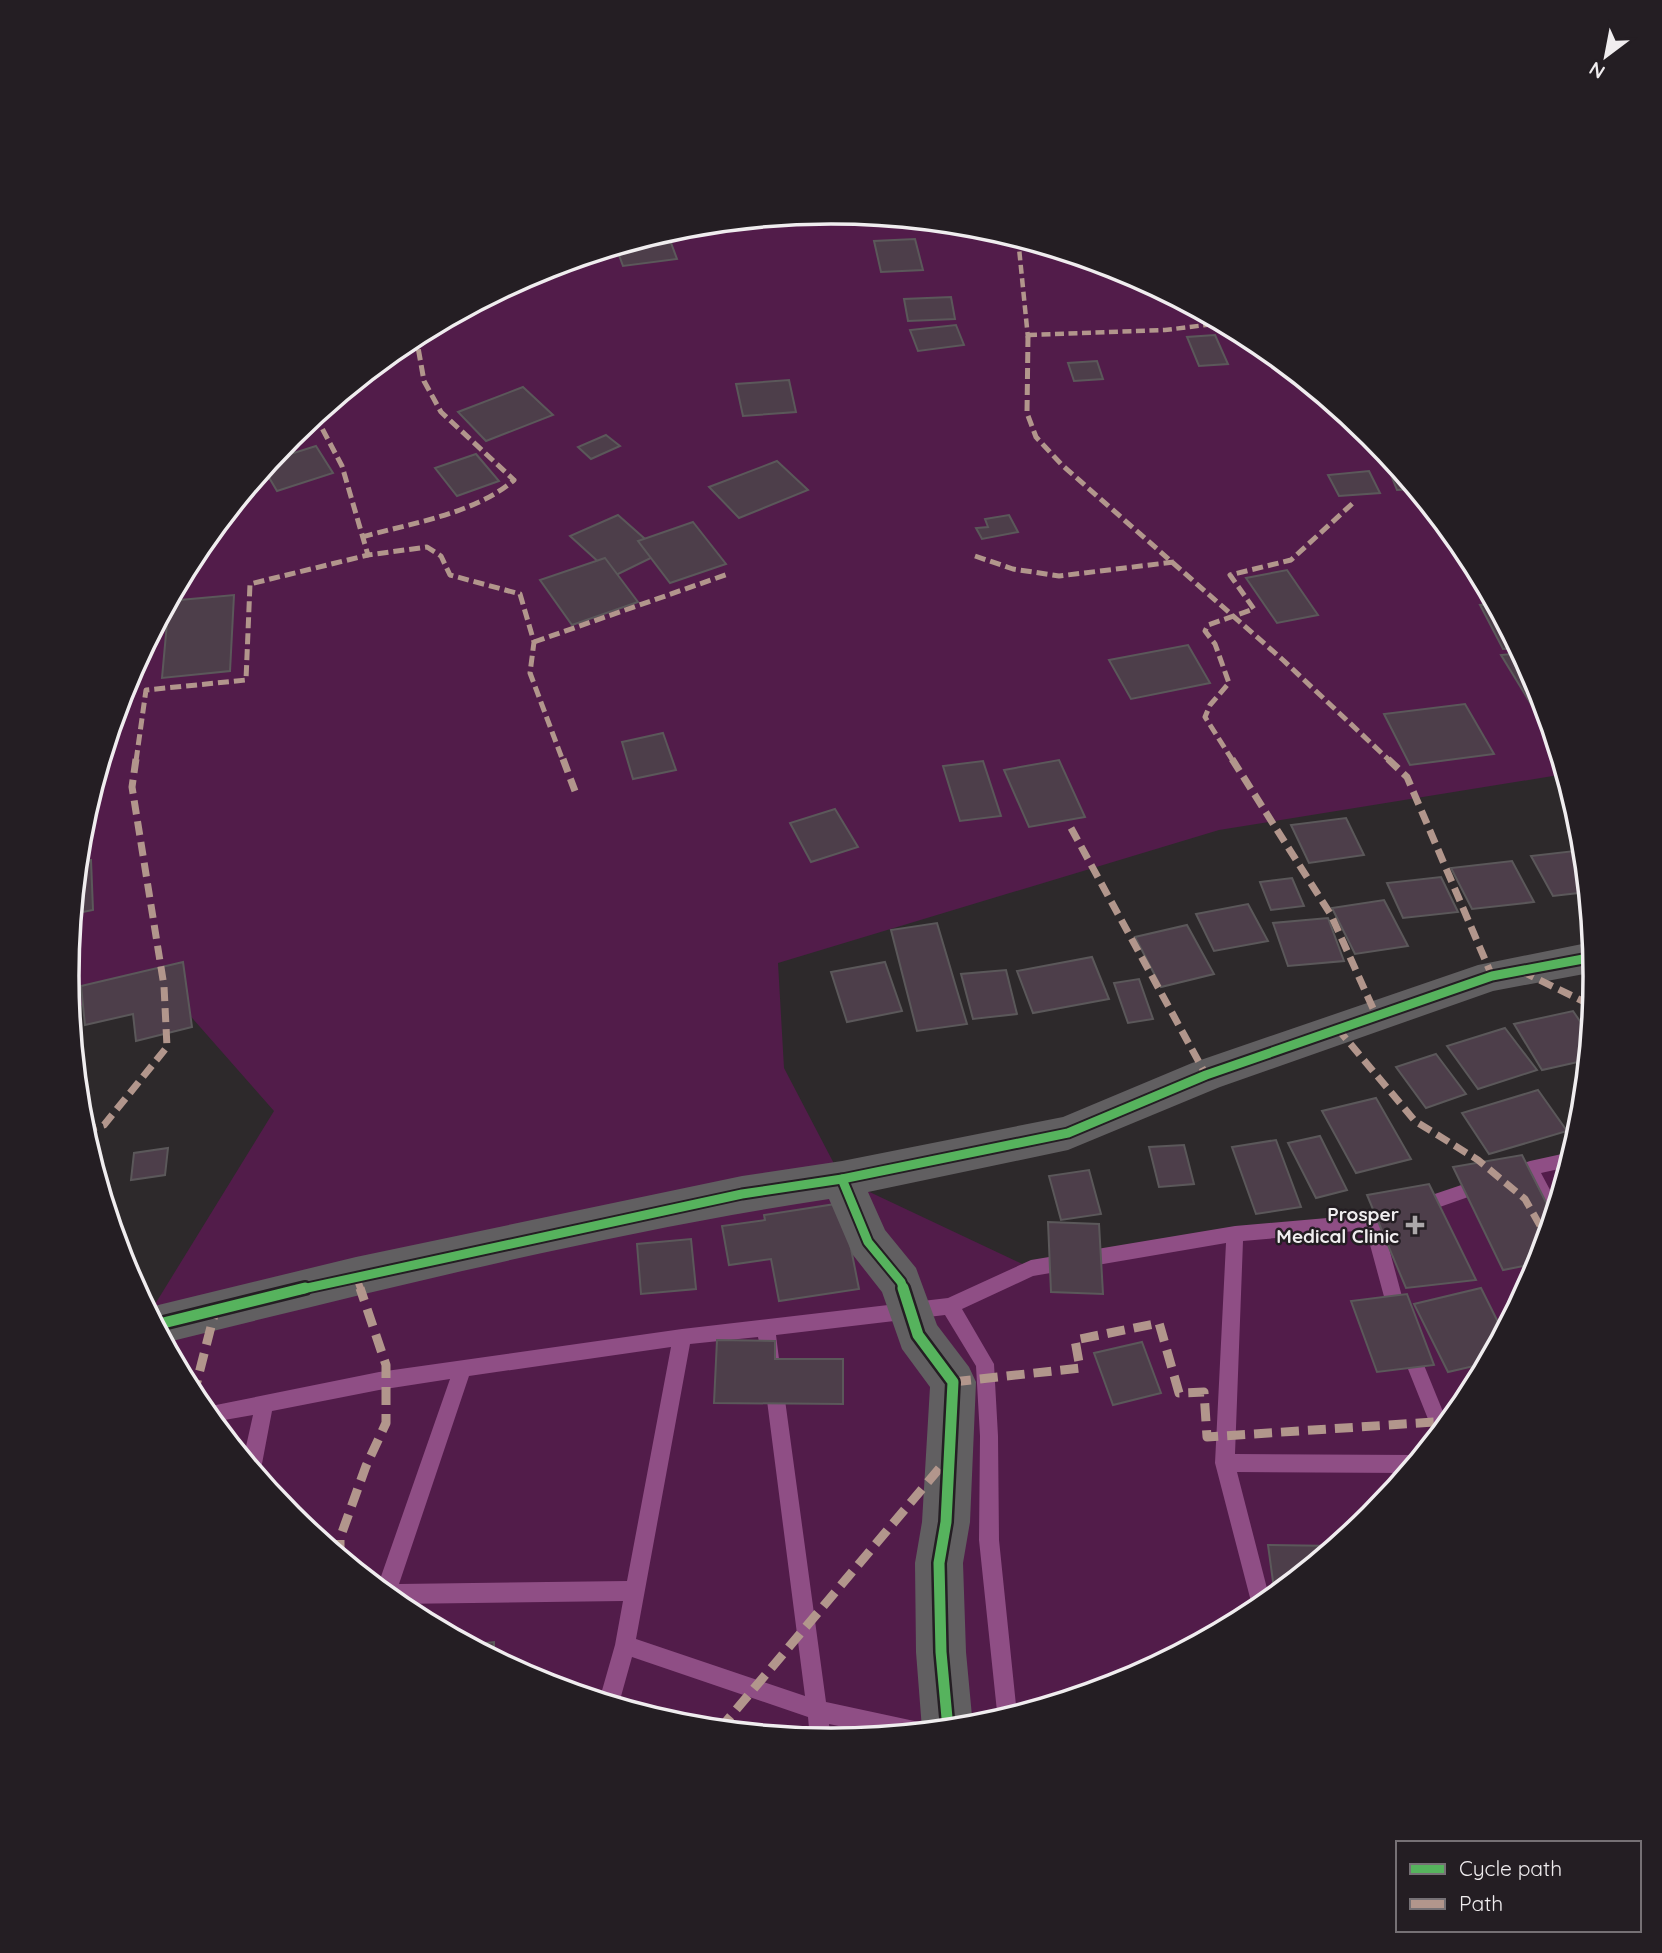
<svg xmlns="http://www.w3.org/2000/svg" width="1662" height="1953" viewBox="0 0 1662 1953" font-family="Quicksand,sans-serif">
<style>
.green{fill:#521c4a}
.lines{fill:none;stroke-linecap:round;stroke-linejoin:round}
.stream{fill:#8f4e85;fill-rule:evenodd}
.building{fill:#4d3e4a;stroke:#5b585a;stroke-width:2}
.minor{fill:#615f61;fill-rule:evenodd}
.quiet-far3{stroke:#b2968c;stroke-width:4.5;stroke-dasharray:9 4.5;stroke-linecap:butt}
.quiet-far2{stroke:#b2968c;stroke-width:5;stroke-dasharray:11 5;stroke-linecap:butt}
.quiet-far1{stroke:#b2968c;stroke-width:7;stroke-dasharray:14 7;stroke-linecap:butt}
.quiet{stroke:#b2968c;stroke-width:9;stroke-dasharray:18 9;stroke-linecap:butt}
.cycleway-far1-casing{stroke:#241e23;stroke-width:13}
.cycleway-casing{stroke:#241e23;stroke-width:16}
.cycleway-far1{stroke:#56b35d;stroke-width:9}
.cycleway{stroke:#56b35d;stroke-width:11}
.poi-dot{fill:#aca8aa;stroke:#241e23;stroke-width:2.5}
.labels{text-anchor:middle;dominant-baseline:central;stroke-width:5;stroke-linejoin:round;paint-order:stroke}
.poi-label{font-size:19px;font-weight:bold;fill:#f0edef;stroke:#241e23;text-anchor:end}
.rim{fill:none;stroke:#f0edef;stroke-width:3.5}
</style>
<rect width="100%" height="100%" fill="#2d292b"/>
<path class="green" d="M831,212L981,227L1124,270L1256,341L1372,436L1467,552L1537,684L1565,774L1219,830L778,963L784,1068L842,1179L1031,1268L1235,1234L1373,1222L1530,1168L1571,1159L1537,1269L1466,1402L1371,1517L1255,1612L1123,1683L980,1726L831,1741L681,1726L538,1683L406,1612L290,1517L195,1401L149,1314L274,1111L164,986L70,1008L67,976L81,827L125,684L196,551L291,436L407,341L539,270L682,227Z"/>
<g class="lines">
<g class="stream">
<path d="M1571,1152L1568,1167L1541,1173L1557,1203L1552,1221L1548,1219L1521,1168L1524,1163L1530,1161Z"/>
<path d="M1485,1177L1491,1179L1494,1184L1491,1189L1417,1215L1411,1212L1408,1207L1411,1202Z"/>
<path d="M1396,1206L1402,1209L1405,1214L1402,1219L1383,1226L1407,1315L1404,1321L1398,1323L1392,1321L1389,1315L1366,1230L1243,1241L1235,1454L1415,1455L1421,1457L1408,1473L1237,1472L1270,1600L1254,1613L1215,1463L1226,1243L1033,1276L962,1309L994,1364L998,1436L999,1540L1017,1715L998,1721L979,1540L980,1436L976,1366L945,1315L776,1335L779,1359L776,1365L770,1367L764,1365L758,1337L690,1344L636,1639L805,1696L765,1385L767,1379L774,1376L781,1379L783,1385L826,1702L919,1722L926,1725L929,1731L886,1736L829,1724L831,1741L810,1739L808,1717L632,1657L618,1707L599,1701L615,1645L623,1601L396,1604L377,1588L450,1379L379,1390L272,1411L261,1469L257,1476L243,1460L253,1415L213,1422L201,1408L379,1372L682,1329L948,1298L1031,1260L1235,1226L1373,1214ZM671,1347L627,1581L399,1584L469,1376Z"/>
<path d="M1409,1341L1415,1343L1448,1424L1436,1439L1400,1349L1403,1343Z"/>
</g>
</g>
<g class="building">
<path d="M667,232L677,259L623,266L616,247Z"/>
<path d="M1000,233L1028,241V243H1001Z"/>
<path d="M915,239L923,270L881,272L874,241Z"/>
<path d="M951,297L955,319L908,321L904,299Z"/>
<path d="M956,325L964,345L918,351L910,330Z"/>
<path d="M1215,335L1228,364L1199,366L1187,337Z"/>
<path d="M1097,361L1103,379L1074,381L1068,363Z"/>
<path d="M789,380L796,412L743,416L736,384Z"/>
<path d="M523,387L553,415L486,441L458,412Z"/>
<path d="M606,435L620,446L591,459L578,447Z"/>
<path d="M316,446L333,473L277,491L264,469L271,460Z"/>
<path d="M476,454L499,481L457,496L435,468Z"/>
<path d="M777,461L808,490L739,518L709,487Z"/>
<path d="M1369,471L1380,493L1339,496L1328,475Z"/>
<path d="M1403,474L1407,481L1416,489L1397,490L1391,475Z"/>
<path d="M618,515L661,553L614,576L570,536Z"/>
<path d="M1009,515L1018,532L982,539L976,528L988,527L985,519Z"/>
<path d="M693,522L726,564L670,583L638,541Z"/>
<path d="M1445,530H1448L1463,547H1452Z"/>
<path d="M605,558L638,602L572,625L540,580Z"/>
<path d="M1287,570L1318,615L1277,623L1246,578Z"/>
<path d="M234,595L230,671L162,678L169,601Z"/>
<path d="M1495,604L1518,648L1503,649L1480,605Z"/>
<path d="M1188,645L1210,683L1131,699L1109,660Z"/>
<path d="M1521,653L1537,684L1544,707L1534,709L1501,655Z"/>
<path d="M1465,704L1494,754L1410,765L1384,714Z"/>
<path d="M663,733L676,770L633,779L622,742Z"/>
<path d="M1059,760L1085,817L1029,827L1004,770Z"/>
<path d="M983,761L1001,816L960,821L943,766Z"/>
<path d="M835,809L858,847L811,862L790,823Z"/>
<path d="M1346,818L1364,855L1309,863L1291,825Z"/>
<path d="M1583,850L1587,892L1553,896L1531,856Z"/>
<path d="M91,860L93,910L73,914L78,863Z"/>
<path d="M1512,861L1534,902L1472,909L1451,868Z"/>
<path d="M1441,877L1458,912L1403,918L1387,883Z"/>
<path d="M1292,878L1304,906L1271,910L1260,882Z"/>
<path d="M1384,900L1408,946L1355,954L1332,908Z"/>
<path d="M1248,904L1268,941L1214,951L1196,914Z"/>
<path d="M1328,918L1344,961L1288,966L1273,923Z"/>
<path d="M937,923L967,1024L917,1031L891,930Z"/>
<path d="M1187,925L1214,974L1161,987L1135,937Z"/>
<path d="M1092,957L1109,999L1033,1013L1017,971Z"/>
<path d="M183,962L192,1027L136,1041L133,1014L85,1025L81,986Z"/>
<path d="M885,962L902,1011L847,1022L831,972Z"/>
<path d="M1006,970L1017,1014L973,1019L961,974Z"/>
<path d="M1139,979L1153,1019L1128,1023L1114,983Z"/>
<path d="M1573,1011L1590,1036L1587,1060L1542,1070L1514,1024Z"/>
<path d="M1505,1028L1537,1070L1478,1089L1447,1046Z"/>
<path d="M78,1048L82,1115L80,1116L74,1049Z"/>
<path d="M1436,1054L1466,1094L1426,1108L1396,1067Z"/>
<path d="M1538,1090L1567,1131L1489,1154L1462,1113Z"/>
<path d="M1376,1098L1411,1159L1356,1173L1322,1111Z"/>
<path d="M1320,1136L1347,1190L1316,1198L1288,1143Z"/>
<path d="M1276,1140L1301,1207L1256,1214L1232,1147Z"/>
<path d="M1184,1145L1194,1184L1159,1187L1149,1147Z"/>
<path d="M168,1148L165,1175L131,1180L134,1153Z"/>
<path d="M1522,1155L1553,1216L1539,1263L1503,1270L1453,1167Z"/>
<path d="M1089,1170L1101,1214L1061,1220L1049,1176Z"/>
<path d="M1429,1184L1476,1280L1406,1288L1367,1195Z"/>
<path d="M842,1203L859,1289L779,1301L771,1259L729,1265L722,1226L765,1220L764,1215Z"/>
<path d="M1048,1222L1099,1224L1103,1294L1051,1292Z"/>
<path d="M691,1239L696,1289L641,1294L637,1244Z"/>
<path d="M1481,1288L1503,1332L1487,1363L1448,1372L1414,1304Z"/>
<path d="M1407,1294L1434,1365L1377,1372L1351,1301Z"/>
<path d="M717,1340L775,1341V1359H843V1404L714,1403Z"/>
<path d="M1142,1342L1161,1393L1113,1405L1094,1353Z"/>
<path d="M1268,1545L1336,1546L1275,1596Z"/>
<path d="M494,1642V1659L468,1645Z"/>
</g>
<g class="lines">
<path class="minor" d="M1592,942L1595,972L1493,991L1220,1087L1068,1150L868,1192L885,1230L916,1268L937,1325L969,1367L976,1382L970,1522L963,1563L966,1652L973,1727L924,1732L922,1729L916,1652L915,1563L922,1522L930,1387L902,1349L882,1292L853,1255L829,1199C605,1233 384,1289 164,1343L146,1308L356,1257L742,1176L842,1161L1063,1117L1192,1063L1478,965Z"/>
<g class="quiet-far3">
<path d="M1018,238L1028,338"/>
<path d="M416,335L417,338"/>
<path d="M1028,335L1165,330L1222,323"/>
</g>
<g class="quiet-far2">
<path d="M1028,336L1027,413L1036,437L1062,465L1283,660L1390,761"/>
<path d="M315,415L342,466L368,555L427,547L441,556L450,575L520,594L534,642L530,673L563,761"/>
<path d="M362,537C411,523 475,514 514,480L441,412L424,381L416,336"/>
<path d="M975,556L1013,569L1059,576L1174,562"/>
<path d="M534,642L728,574"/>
<path d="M136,761L146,690L246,680L250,584L368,555"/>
<path d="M1233,761L1205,717L1210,705L1229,683L1215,644L1205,631L1208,625L1254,609L1230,575L1291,560L1353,503"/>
</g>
<g class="quiet-far1">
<path d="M563,759L575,791"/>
<path d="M1232,759L1331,915L1376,1015"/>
<path d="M1388,759L1407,777L1492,976"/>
<path d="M1071,828L1206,1075"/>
<path d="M1521,971L1593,1006"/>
<path d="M1337,1028L1415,1121L1478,1160L1525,1199L1547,1238"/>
<path d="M83,1131L104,1125L167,1047L164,986L132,787L136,759"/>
<path d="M356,1276L361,1290"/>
</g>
<g class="quiet">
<path d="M953,1382L1080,1368L1075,1340L1159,1323L1179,1393L1204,1392L1207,1437L1450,1421"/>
<path d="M193,1397L215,1311"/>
<path d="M340,1558V1538L366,1466L386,1423V1365L360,1288"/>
<path d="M719,1730L949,1457"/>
</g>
<g class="cycleway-far1-casing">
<g id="cycleway-far1">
<path d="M842,1179L868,1242L901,1282L904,1290"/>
<path d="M298,1290L742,1194L842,1179L1068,1133L1206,1075L1492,976L1594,957"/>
</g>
</g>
<g class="cycleway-casing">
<g id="cycleway">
<path d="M903,1288L918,1335L953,1382L946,1522L939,1563L941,1652L948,1729"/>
<path d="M155,1325L305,1288"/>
</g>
</g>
<use href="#cycleway-far1" class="cycleway-far1"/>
<use href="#cycleway" class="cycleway"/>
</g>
<path class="poi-dot" d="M1411.5 1214.5h7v7h7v7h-7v7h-7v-7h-7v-7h7z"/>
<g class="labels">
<g class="poi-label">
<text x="1399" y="1214">Prosper<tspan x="1399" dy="22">Medical Clinic</tspan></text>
</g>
</g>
<path d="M0 0H1662V1953H0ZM79 976a752 752 0 1 1 1504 0a752 752 0 1 1-1504 0Z" fill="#241e23" fill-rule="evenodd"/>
<path class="rim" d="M79 976a752 752 0 1 1 1504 0a752 752 0 1 1-1504 0Z"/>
<rect x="1396" y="1841" width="245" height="91" fill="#241e23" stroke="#767175" stroke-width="2"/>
<rect x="1410" y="1864" width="35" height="10" fill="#56b35d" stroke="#767175" stroke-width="2"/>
<text x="1459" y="1876" font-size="21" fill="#f0edef">Cycle path</text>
<rect x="1410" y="1899" width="35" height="10" fill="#b2968c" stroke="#767175" stroke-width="2"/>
<text x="1459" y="1911" font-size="21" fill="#f0edef">Path</text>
<g transform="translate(1606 56) rotate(212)" stroke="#241e23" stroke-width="5" paint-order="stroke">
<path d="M0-5L12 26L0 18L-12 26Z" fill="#f0edef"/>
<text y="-10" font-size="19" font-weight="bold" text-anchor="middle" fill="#f0edef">N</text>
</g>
</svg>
